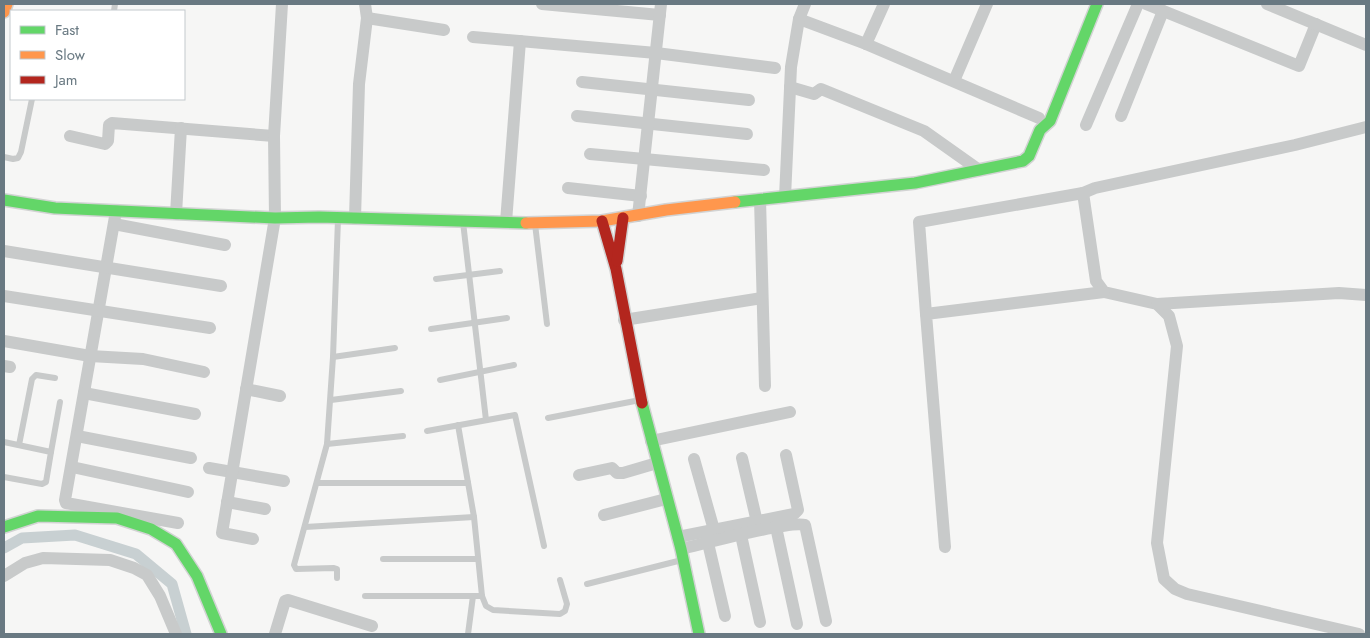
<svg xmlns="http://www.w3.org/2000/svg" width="1370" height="638" viewBox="0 0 1370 638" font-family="Jost,sans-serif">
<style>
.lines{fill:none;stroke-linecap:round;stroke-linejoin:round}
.canal{stroke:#c8d0d2;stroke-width:11}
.fast-casing{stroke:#d2d3d3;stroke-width:14}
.slow-casing{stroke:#d2d3d3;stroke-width:14}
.jam-casing{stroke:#d2d3d3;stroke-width:14}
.lane{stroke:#c8caca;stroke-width:6}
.street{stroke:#c8caca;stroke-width:12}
.fast{stroke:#63d668;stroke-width:11}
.slow{stroke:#ff974d;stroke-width:11}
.jam{stroke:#b3261e;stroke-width:11}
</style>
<rect width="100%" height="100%" fill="#f6f6f5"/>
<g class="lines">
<path class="canal" d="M4,548L22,538L75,535L136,554L172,584L186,634"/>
<g class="fast-casing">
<g id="fast">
<path d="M4,200L55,208L275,218L319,217L526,223"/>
<path d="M735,202L915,183L1023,161L1029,156L1040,130L1050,121L1097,4"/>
<path d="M642,403L681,549L699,634"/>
<path d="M4,527L38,516L117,518L151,529L176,544L197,576L221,634"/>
</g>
</g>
<g class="slow-casing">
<g id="slow">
<path d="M4,12L7,4"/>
<path d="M526,223L602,221L666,210L735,202"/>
</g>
</g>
<g class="jam-casing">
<g id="jam">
<path d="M602,221L616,269L642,403"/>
<path d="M617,261L623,218"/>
</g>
</g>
<g class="lane">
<path d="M114,11L115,4"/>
<path d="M4,157L13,159L18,158L21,152L32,99"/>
<path d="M338,219L333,357L395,348"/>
<path d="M463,222L486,420"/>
<path d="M535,224L547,324"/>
<path d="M436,279L500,271"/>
<path d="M431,329L507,318"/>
<path d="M333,357L327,444L294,565L296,569L334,568L337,569V578"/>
<path d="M440,380L514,365"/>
<path d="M331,400L401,391"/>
<path d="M548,418L640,400"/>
<path d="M458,425L474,517L482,596L486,606L493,610L560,614L565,611L567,604L560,580"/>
<path d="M427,431L515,415L544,546"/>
<path d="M4,442L51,452L46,482L42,484L4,477"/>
<path d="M327,444L403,436"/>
<path d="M19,445L32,379L36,375L55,378"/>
<path d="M51,452L60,402"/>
<path d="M317,483H468"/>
<path d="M305,527L474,517"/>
<path d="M383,559H478"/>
<path d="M587,584L682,560"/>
<path d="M365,596H482"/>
<path d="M468,634L473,596"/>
</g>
<g class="street">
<path d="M542,4L660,15"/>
<path d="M1146,4L1299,66L1316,24"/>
<path d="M1267,4L1366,45"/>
<path d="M367,18L444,30"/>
<path d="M799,19L866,44L1039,118"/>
<path d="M473,37L656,53L775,68"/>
<path d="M866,44L884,4"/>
<path d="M954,81L987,4"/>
<path d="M582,82L749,100"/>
<path d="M790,87L814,94L821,89L924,131L979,170"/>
<path d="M577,116L747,134"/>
<path d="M1121,116L1163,11"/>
<path d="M1086,125L1138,4"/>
<path d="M70,136L105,144L108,141L109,125L112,123L274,136"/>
<path d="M590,154L764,170"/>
<path d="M568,188L641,196"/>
<path d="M1083,193L1096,281L1104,292L1157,304L1169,316L1177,346L1157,543L1164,579L1175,589L1187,594L1359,634"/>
<path d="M785,197L791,67L799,19L805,4"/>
<path d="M760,199L765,386"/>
<path d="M116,211L65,500L66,503L178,523"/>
<path d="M176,214L181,128"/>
<path d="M638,216L661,4"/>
<path d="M355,218L359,84L367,18L365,4"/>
<path d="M506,222L520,41"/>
<path d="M114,224L225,245"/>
<path d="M4,251L221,286"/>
<path d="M4,296L210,328"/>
<path d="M1157,304L1339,293L1366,295"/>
<path d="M926,314L919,222L1083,193L1095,188L1295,145L1366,127"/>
<path d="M624,320L762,298"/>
<path d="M4,341L90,356L143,359L204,372"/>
<path d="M4,366L10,367"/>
<path d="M246,389L280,396"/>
<path d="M84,393L195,414"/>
<path d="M77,436L191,458"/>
<path d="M651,441L790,412"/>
<path d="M742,458L757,522"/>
<path d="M694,459L714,530"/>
<path d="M72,467L188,492"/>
<path d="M209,468L284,481"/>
<path d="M579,475L612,468L617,473H623L657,463"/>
<path d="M227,502L265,509"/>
<path d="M604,515L666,499"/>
<path d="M776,527L797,624"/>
<path d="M741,535L760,622"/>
<path d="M678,537L794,514L798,510L786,455"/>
<path d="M253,539L222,533L275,218L274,136L282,4"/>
<path d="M708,543L725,616"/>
<path d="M945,547L926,314L1104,292"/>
<path d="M681,549C703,544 790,520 805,525L826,621"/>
<path d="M4,576L25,563L43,558L110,560L134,568L147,575L160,596L176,634"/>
<path d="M275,634L285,601L288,600L372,626"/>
</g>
<use href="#fast" class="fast"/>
<use href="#slow" class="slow"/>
<use href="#jam" class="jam"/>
</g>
<rect width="1370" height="638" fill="none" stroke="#697982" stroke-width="10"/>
<rect x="10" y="10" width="175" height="90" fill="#ffffff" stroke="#c3c9cd"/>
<rect x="20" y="26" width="25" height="8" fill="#63d668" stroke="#c3c9cd"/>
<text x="55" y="35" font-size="15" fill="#697982">Fast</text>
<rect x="20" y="51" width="25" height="8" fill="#ff974d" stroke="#c3c9cd"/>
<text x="55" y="60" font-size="15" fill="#697982">Slow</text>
<rect x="20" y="76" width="25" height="8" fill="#b3261e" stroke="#c3c9cd"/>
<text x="55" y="85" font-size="15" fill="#697982">Jam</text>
</svg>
